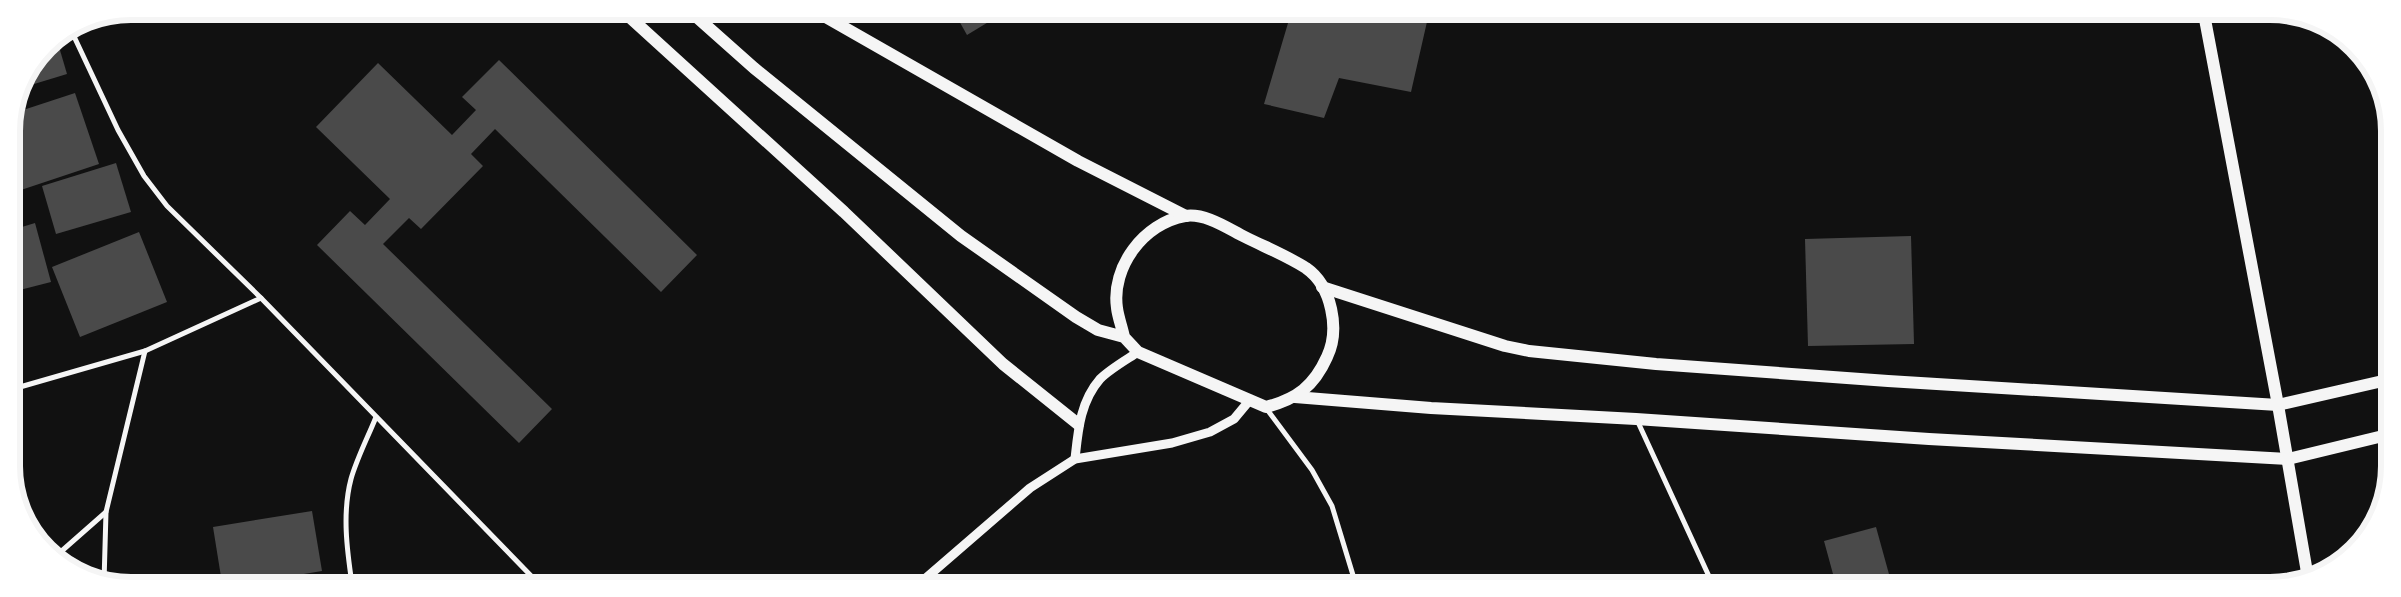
<svg xmlns="http://www.w3.org/2000/svg" width="2401" height="597" viewBox="0 0 2401 597" font-family="Figtree,sans-serif">
<style>
.building{fill:#4a4a4a}
.lines{fill:none;stroke-linecap:round;stroke-linejoin:round}
.minor{stroke:#f5f5f5;stroke-width:5}
.tertiary{stroke:#f5f5f5;stroke-width:9}
.primary{stroke:#f5f5f5;stroke-width:12}
.rim{fill:none;stroke:#f5f5f5;stroke-width:6}
</style>
<rect width="100%" height="100%" fill="#111"/>
<g class="building">
<path d="M954,12H1005L967,35Z"/>
<path d="M1291,13H1429L1411,92L1339,78L1324,118L1264,104Z"/>
<path d="M57,40L67,74L21,88L24,79L47,46Z"/>
<path d="M499,60L697,255L661,292L495,129L471,154L483,166L421,229L409,218L383,244L552,409L519,443L317,245L350,211L365,225L390,199L316,127L378,63L452,135L476,110L462,97Z"/>
<path d="M75,93L99,164L12,193L11,124L14,113Z"/>
<path d="M116,163L131,212L56,234L42,186Z"/>
<path d="M35,223L51,282L12,292V230Z"/>
<path d="M139,232L167,302L80,337L52,267Z"/>
<path d="M1911,236L1914,344L1808,346L1805,239Z"/>
<path d="M312,511L322,571L243,584L222,583L213,527Z"/>
<path d="M1876,527L1892,585H1836L1824,541Z"/>
<path d="M322,579L323,584H305L304,583Z"/>
</g>
<g class="lines">
<g class="minor">
<path d="M71,30L118,130L144,176L167,206L261,298L539,584"/>
<path d="M13,389L145,351L261,298"/>
<path d="M1266,408L1312,470L1332,506L1356,585"/>
<path d="M1637,420L1713,585"/>
<path d="M56,556L106,512"/>
<path d="M104,582L106,512L145,351"/>
<path d="M352,584C347,550 342,513 351,479C357,458 368,437 376,417"/>
</g>
<g class="tertiary">
<path d="M1075,459C1078,431 1080,402 1100,379C1110,369 1126,360 1138,352"/>
<path d="M919,584L1030,488L1075,459L1172,443L1210,432L1234,419L1249,401"/>
</g>
<g class="primary">
<path d="M624,12L844,212L1003,364L1078,424"/>
<path d="M691,12L754,68L961,236L1076,317L1098,330L1124,337L1138,352L1266,407C1297,399 1314,386 1327,357C1340,330 1332,286 1306,268C1287,256 1265,247 1245,237C1227,228 1206,213 1185,216C1144,223 1111,267 1117,308C1118,317 1122,327 1124,337"/>
<path d="M817,12L1078,161L1186,216"/>
<path d="M2204,14L2278,405L2308,578"/>
<path d="M1322,287L1505,346L1529,351L1656,364L1888,381L2278,405L2387,380"/>
<path d="M1295,397L1431,408L1636,419L1929,439L2288,459L2387,435"/>
</g>
</g>
<path d="M0 0H2401V597H0ZM131 20H2270A111 111 0 0 1 2381 131V466A111 111 0 0 1 2270 577H131A111 111 0 0 1 20 466V131A111 111 0 0 1 131 20Z" fill="#fff" fill-rule="evenodd"/>
<path class="rim" d="M131 20H2270A111 111 0 0 1 2381 131V466A111 111 0 0 1 2270 577H131A111 111 0 0 1 20 466V131A111 111 0 0 1 131 20Z"/>
</svg>
